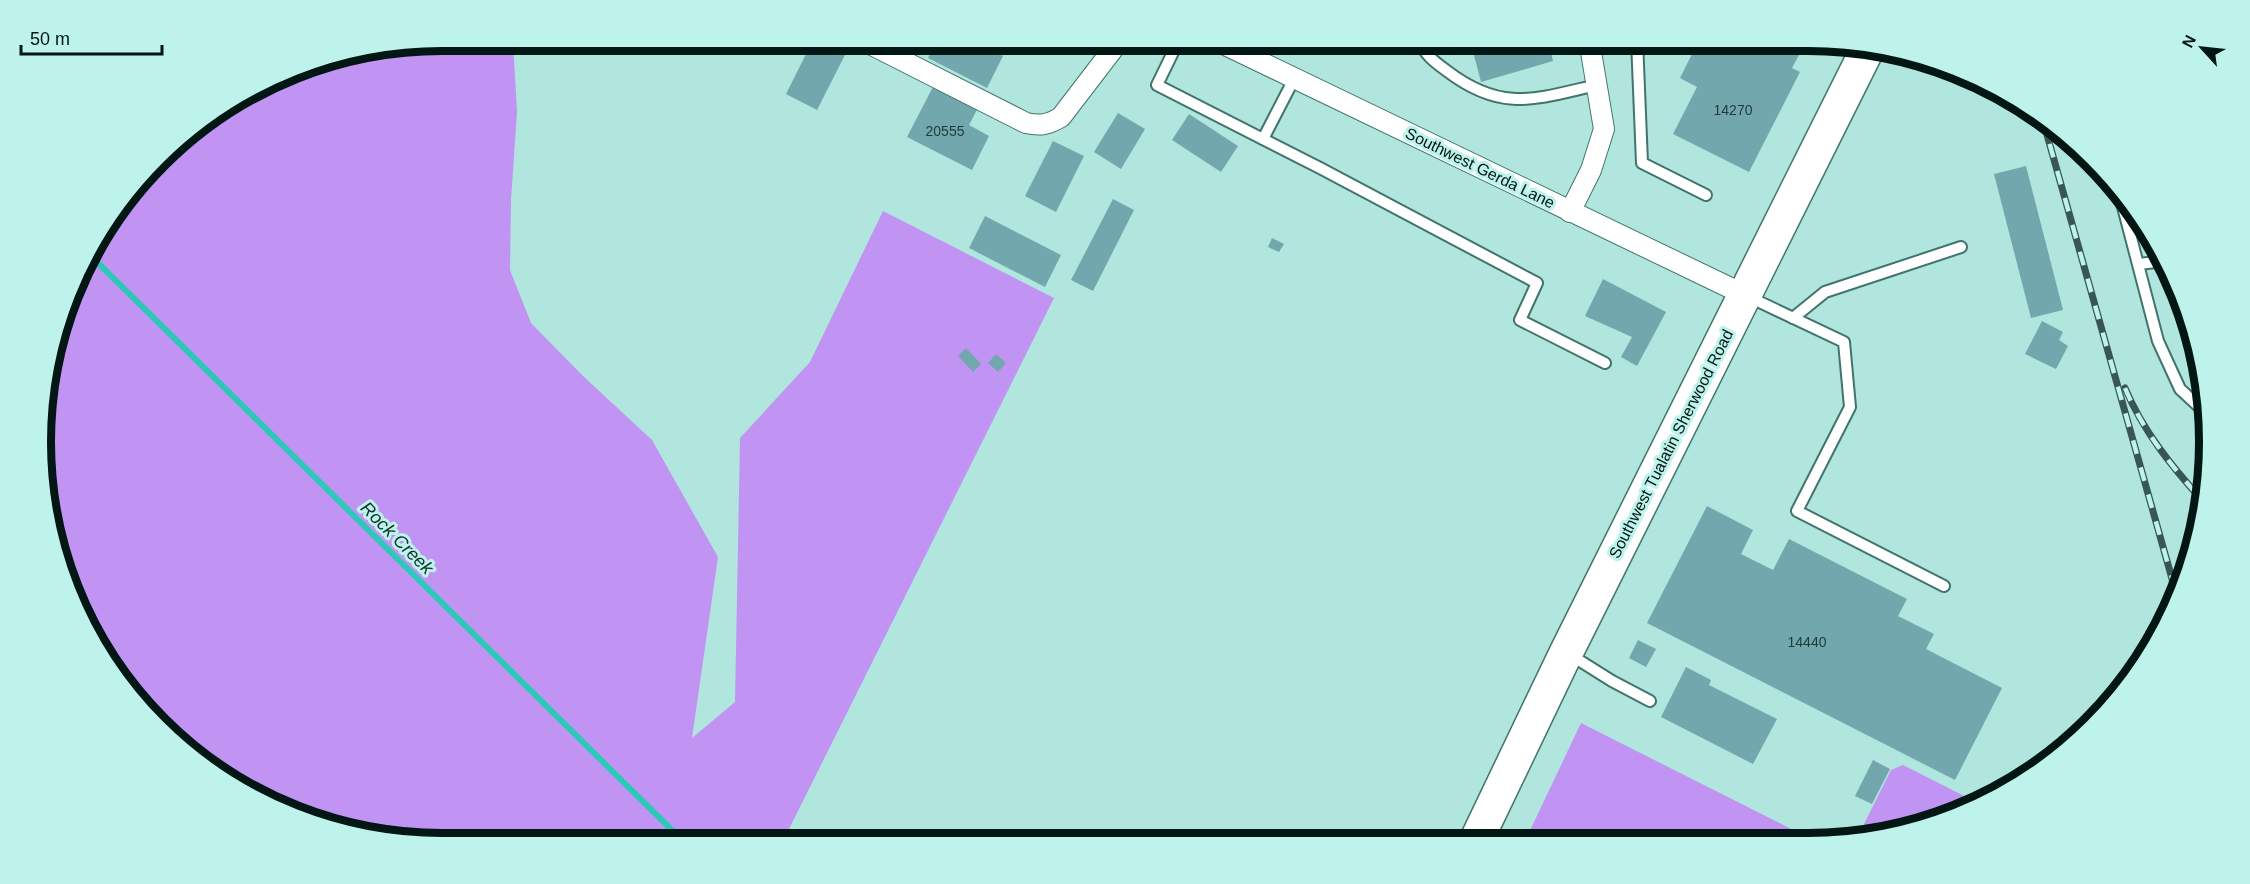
<svg xmlns="http://www.w3.org/2000/svg" width="2250" height="884" viewBox="0 0 2250 884" font-family="Arial,sans-serif">
<style>
.green{fill:#c194f3}
.lines{fill:none;stroke-linecap:round;stroke-linejoin:round}
.stream{stroke:#2ec8ba;stroke-width:6}
.building{fill:#73a7ae}
.lane-casing{stroke:#41746d;stroke-width:14}
.street-casing{stroke:#41746d;stroke-width:22}
.highway-casing{stroke:#41746d;stroke-width:36}
.lane{stroke:#fff;stroke-width:10}
.street{stroke:#fff;stroke-width:20}
.highway{stroke:#fff;stroke-width:33}
.rail-casing{stroke:#385753;stroke-width:7}
.rail{stroke:#bdf3eb;stroke-width:4.5;stroke-dasharray:14;stroke-linecap:butt}
.labels{text-anchor:middle;dominant-baseline:central;stroke-width:6;stroke-linejoin:round;paint-order:stroke}
.number-label{font-size:14px;fill:#1e3a3a}
.street-label{font-size:16px;fill:#021614;stroke:#bdf3eb}
.water-label{font-size:18px;font-style:italic;fill:#13312d;stroke:#bdf3eb}
.rim{fill:none;stroke:#021614;stroke-width:8}
</style>
<rect width="100%" height="100%" fill="#b0e6de"/>
<g class="green">
<path d="M442,41H513L517,112L511,200L510,270L531,323L583,376L652,440L718,557L692,738L735,702L740,438L810,362L883,211L1054,298L782,843H442L338,830L264,802L198,761L108,665L71,596L48,521L44,389L62,313L94,242L178,140L242,94L313,62Z"/>
<path d="M1581,723L1813,840H1814L1525,841Z"/>
<path d="M1903,765L1980,804L1856,840L1891,770Z"/>
</g>
<g class="lines">
<path class="stream" d="M89,254L685,843"/>
</g>
<g class="building">
<path d="M813,40H831L848,49L817,110L786,94Z"/>
<path d="M937,40H972L1003,56L987,88L928,58Z"/>
<path d="M1470,40H1548L1553,61L1481,82Z"/>
<path d="M1699,40H1771L1799,55L1792,68L1800,72L1749,172L1673,134L1697,87L1680,78Z"/>
<path d="M935,83L979,106L969,125L989,136L972,170L907,137Z"/>
<path d="M1118,113L1145,129L1121,169L1094,152Z"/>
<path d="M1189,114L1238,146L1221,172L1172,140Z"/>
<path d="M1053,141L1084,156L1056,212L1025,196Z"/>
<path d="M2026,166L2063,310L2031,318L1994,174Z"/>
<path d="M1113,199L1134,210L1093,291L1071,280Z"/>
<path d="M985,216L1061,255L1045,287L969,248Z"/>
<path d="M1272,238L1284,244L1279,252L1268,247Z"/>
<path d="M1603,279L1666,312L1637,366L1621,357L1632,337L1585,316Z"/>
<path d="M2042,321L2063,332L2059,340L2068,346L2056,369L2025,354Z"/>
<path d="M966,348L981,364L973,372L958,356Z"/>
<path d="M996,354L1006,363L998,372L988,363Z"/>
<path d="M1707,506L1753,530L1741,554L1773,570L1789,539L1907,599L1898,616L1934,634L1926,649L2002,688L1955,780L1647,623Z"/>
<path d="M1638,640L1656,649L1646,667L1629,658Z"/>
<path d="M1686,667L1711,680L1709,685L1777,719L1753,764L1661,717Z"/>
<path d="M1873,760L1890,769L1872,804L1855,796Z"/>
</g>
<g class="lines">
<g class="lane-casing">
<g id="lane">
<path d="M1179,40L1157,85L1320,168L1537,283L1520,320L1605,363"/>
<path d="M1420,40C1423,54 1436,63 1447,71C1502,113 1536,99 1597,85"/>
<path d="M1637,40L1642,163L1706,195"/>
<path d="M1263,139L1294,79"/>
<path d="M2118,188L2158,341L2180,389L2207,414"/>
<path d="M2139,264L2164,261"/>
<path d="M1747,296L1844,342L1850,407L1797,511L1944,586"/>
<path d="M1793,318L1825,292L1961,247"/>
<path d="M1569,654L1612,681L1650,701"/>
</g>
</g>
<g class="street-casing">
<g id="street">
<path d="M862,40L1026,123C1040,126 1048,125 1061,117L1120,40"/>
<path d="M1215,40L1745,295"/>
<path d="M1570,212L1591,170L1604,129L1589,40"/>
</g>
</g>
<g class="highway-casing">
<path id="highway" d="M1476,841L1566,653L1868,48"/>
</g>
<use href="#lane" class="lane"/>
<use href="#street" class="street"/>
<use href="#highway" class="highway"/>
<g class="rail-casing">
<g id="rail">
<path d="M2042,117L2176,593"/>
<path d="M2125,388C2143,431 2172,467 2203,501"/>
</g>
</g>
<use href="#rail" class="rail"/>
</g>
<g class="labels">
<g class="number-label">
<text x="1733" y="110">14270</text>
<text x="945" y="131">20555</text>
<text x="1807" y="642">14440</text>
</g>
<g class="street-label">
<text transform="translate(1480 168) rotate(26)">Southwest Gerda Lane</text>
<text transform="translate(1671 444) rotate(-63)">Southwest Tualatin Sherwood Road</text>
</g>
<g class="water-label">
<text transform="translate(397 538) rotate(45)">Rock Creek</text>
</g>
</g>
<path d="M0 0H2250V884H0ZM442 51H1808A391 391 0 0 1 2199 442V442A391 391 0 0 1 1808 833H442A391 391 0 0 1 51 442V442A391 391 0 0 1 442 51Z" fill="#bdf3eb" fill-rule="evenodd"/>
<path class="rim" d="M442 51H1808A391 391 0 0 1 2199 442V442A391 391 0 0 1 1808 833H442A391 391 0 0 1 51 442V442A391 391 0 0 1 442 51Z"/>
<g transform="translate(2202 48) rotate(297)" stroke="#bdf3eb" stroke-width="4.5" paint-order="stroke">
<path d="M0-4.5L10 22L0 15L-10 22Z" fill="#021614"/>
<text y="-9" font-size="16" font-weight="bold" text-anchor="middle" fill="#021614">N</text>
</g>
<path d="M21 45v9h141v-9" fill="none" stroke="#021614" stroke-width="3"/>
<text x="30" y="45" font-size="18" fill="#021614" stroke="#bdf3eb" stroke-width="4.5" paint-order="stroke">50 m</text>
</svg>
